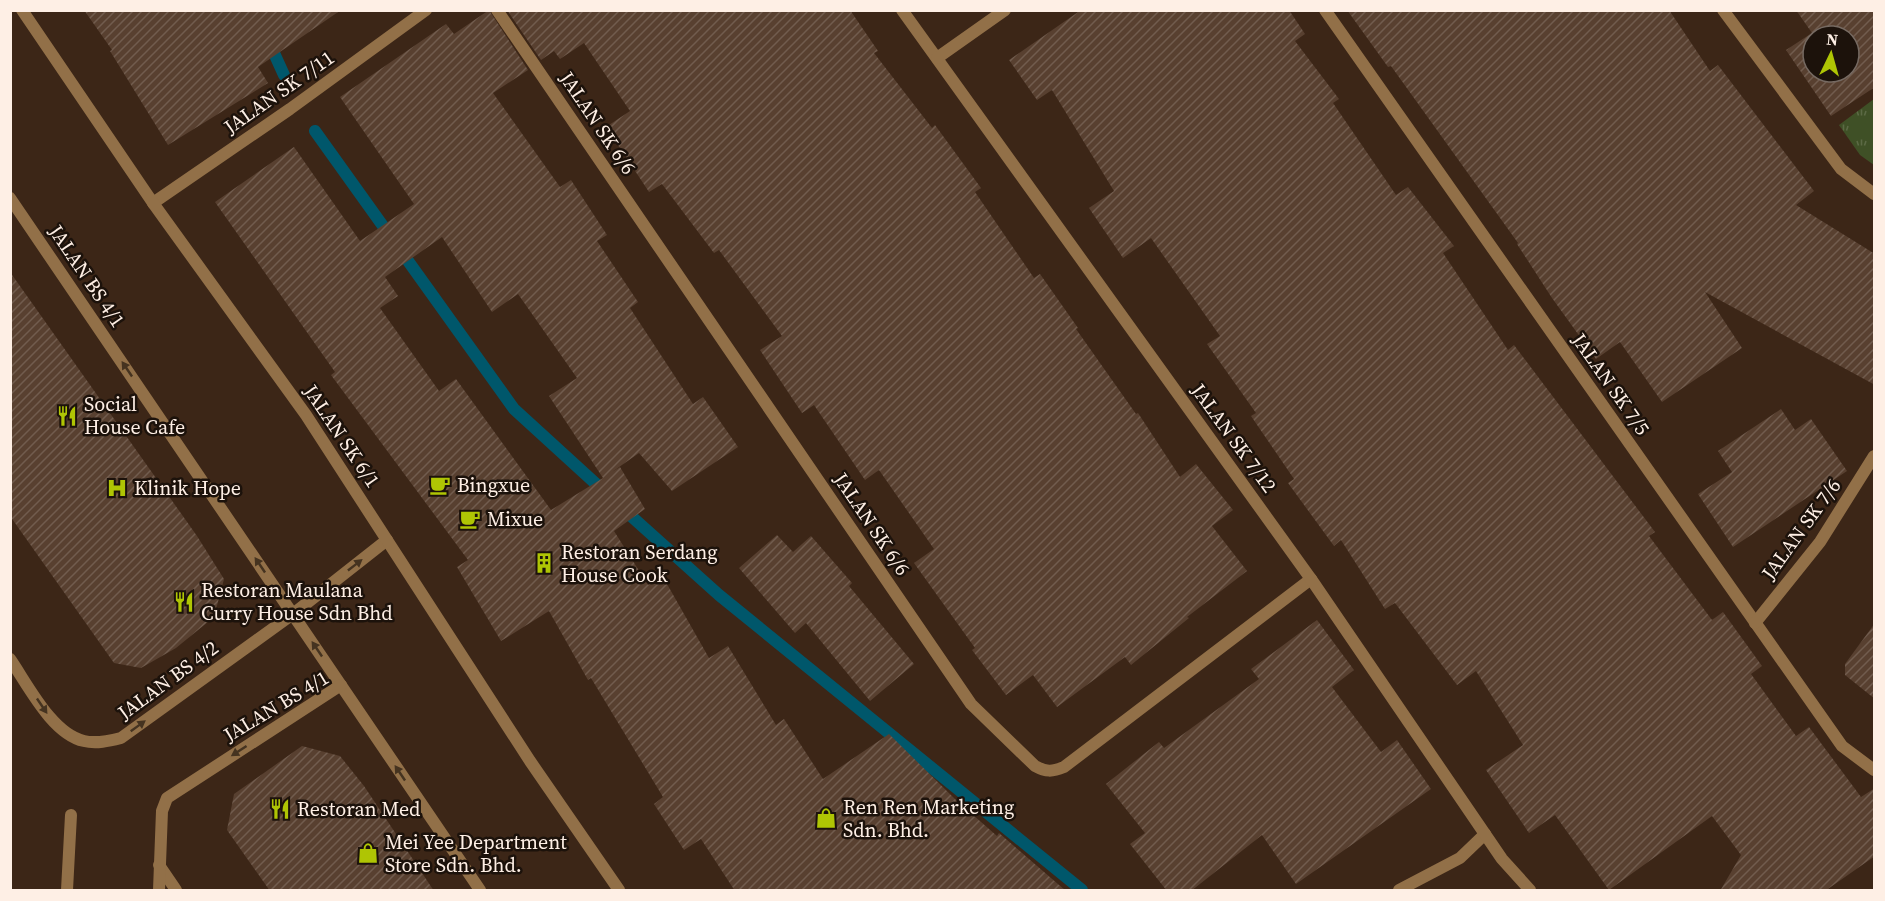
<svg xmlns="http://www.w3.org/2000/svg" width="1885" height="901" viewBox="0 0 1885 901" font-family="'Source Serif 4',serif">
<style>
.park{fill:url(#park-tufts)}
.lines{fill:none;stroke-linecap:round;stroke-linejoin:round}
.stream{stroke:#00576b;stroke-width:12}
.building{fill:url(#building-hatch);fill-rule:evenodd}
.service{stroke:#927048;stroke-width:12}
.minor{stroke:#927048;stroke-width:12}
.tertiary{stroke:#927048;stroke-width:12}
.oneway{fill:#453320}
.labels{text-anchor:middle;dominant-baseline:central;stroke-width:5;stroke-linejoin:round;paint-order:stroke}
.street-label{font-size:20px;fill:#feefe5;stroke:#1c120b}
.poi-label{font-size:20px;fill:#feefe5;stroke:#1c120b;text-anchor:start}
</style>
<defs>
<pattern id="park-tufts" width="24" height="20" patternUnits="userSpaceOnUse" patternTransform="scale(1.5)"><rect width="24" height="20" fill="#3f5026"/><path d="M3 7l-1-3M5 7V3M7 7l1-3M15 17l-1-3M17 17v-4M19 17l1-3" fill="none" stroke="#5c6a45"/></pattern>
<pattern id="building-hatch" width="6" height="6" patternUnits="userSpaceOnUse" patternTransform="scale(1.5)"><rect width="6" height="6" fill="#584030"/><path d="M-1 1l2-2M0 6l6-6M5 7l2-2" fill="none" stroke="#715c4e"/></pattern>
</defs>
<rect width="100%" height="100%" fill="#3c2617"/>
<path class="park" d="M1874,99V165L1860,155L1839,125Z"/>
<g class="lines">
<g class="stream">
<path d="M269,42L284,75"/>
<path d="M315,131L514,409L606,493"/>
<path d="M621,507L719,595L1082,890"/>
</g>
</g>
<g class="building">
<path d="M84,10H341L258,67L268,83L168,145L110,51L112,50Z"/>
<path d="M489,10L528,70L493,93L560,187L571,180L607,235L597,241L638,302L630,308L693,404L703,397L738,447L672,491L639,453L612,472L620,467L645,509L614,531L648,585L663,577L709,658L728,646L776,725L784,719L823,779L889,734L956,800L997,836L999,833L1066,891H735L701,839L684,850L654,804L663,797L591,678L588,680L549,611L501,641L457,567L468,560L331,375L335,372L215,202L294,147L360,241L414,204L340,97L446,24L454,34ZM442,237L492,312L518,294L577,378L549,396L603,478L551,510L456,379L439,391L380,308L398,296L385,277Z"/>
<path d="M507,10H850L878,51L874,53L932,128L935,125L981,188L975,192L1034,278L1040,274L1078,328L1076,329L1136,414L1138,413L1180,477L1196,464L1233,510L1212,526L1247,571L1187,617L1189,618L1131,665L1125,657L1057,707L1033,675L1006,695L972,650L975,648L914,563L934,549L879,470L865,480L814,405L802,413L760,350L782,336L719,250L714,253L662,184L649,192L606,127L630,111L584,43L560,59L554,51L541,60Z"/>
<path d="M1081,10H1289L1305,34L1295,41L1339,99L1333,103L1396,195L1408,187L1454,246L1443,253L1508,350L1514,345L1655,532L1649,536L1712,620L1723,612L1762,666L1751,674L1796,736L1809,727L1861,797L1875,788V856L1825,891H1720L1741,855L1712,816L1609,890L1555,815L1529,833L1486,770L1523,745L1476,671L1457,685L1395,603L1385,609L1341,540L1334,546L1288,483L1294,479L1251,416L1256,413L1207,344L1220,336L1151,238L1123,258L1089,208L1114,191L1052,90L1037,100L1009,60Z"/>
<path d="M1347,10H1669L1710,71L1718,65L1814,191L1796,205L1875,254V385L1705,292L1742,348L1662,402L1620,342L1596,359L1552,298L1517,244L1518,243L1391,66L1388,67Z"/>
<path d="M1796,10H1875V87L1831,116L1786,50L1812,33ZM1813,36H1849V72H1813Z"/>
<path d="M10,272L197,536L224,579L214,617L176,648L141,668L114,663L10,516Z"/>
<path d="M1781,409L1795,430L1811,419L1847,471L1733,547L1698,494L1732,472L1718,451Z"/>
<path d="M777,535L793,552L811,536L852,583L849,586L914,664L870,701L806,623L795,633L739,568Z"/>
<path d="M1317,620L1354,670L1332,687L1381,752L1397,740L1431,789L1296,884L1262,835L1191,891H1167L1130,844L1145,833L1106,784L1159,742L1164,748L1259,679L1251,669Z"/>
<path d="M1875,623V699L1845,675V664Z"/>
<path d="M302,746L340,756L364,786L434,891H270L227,830L234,794Z"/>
</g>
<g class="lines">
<g class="service">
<path d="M67,890L71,815"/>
<path d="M1399,890L1460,858L1485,834"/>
</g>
<g class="minor">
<path d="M497,10L971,704L1035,766C1046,772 1052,772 1064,767L1311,579"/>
<path d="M902,10L1311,579L1502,859L1530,890"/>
<path d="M1325,10L1842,746L1874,770"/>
<path d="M1723,10L1841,169L1874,194"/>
<path d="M937,58L1005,10"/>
<path d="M10,198L480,890"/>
<path d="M153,203L290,109L426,10"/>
<path d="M1755,623L1820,542L1874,456"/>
<path d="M10,659C28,685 52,734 84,741C96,744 109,741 121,738L293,614L387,540"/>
<path d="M159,865L176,890"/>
<path d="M159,890L162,811L167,798L341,685"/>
</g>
<path class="tertiary" d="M22,10L153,203L306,415L530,761L619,890"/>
</g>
<defs><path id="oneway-solid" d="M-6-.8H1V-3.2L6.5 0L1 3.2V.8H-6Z" transform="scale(1.5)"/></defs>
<g class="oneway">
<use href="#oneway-solid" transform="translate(127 369) rotate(-124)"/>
<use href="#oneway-solid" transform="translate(260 565) rotate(-124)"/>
<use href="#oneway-solid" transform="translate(355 565) rotate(-38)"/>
<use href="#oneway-solid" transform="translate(317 649) rotate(-124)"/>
<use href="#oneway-solid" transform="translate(42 706) rotate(56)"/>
<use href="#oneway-solid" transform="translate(138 726) rotate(-36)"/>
<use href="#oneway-solid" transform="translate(239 751) rotate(147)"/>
<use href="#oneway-solid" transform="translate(400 773) rotate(-124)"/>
</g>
<defs>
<g id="restaurant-bare" transform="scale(1.62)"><path d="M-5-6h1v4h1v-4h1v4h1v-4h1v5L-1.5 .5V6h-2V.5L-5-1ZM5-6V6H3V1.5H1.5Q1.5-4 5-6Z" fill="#afc504" stroke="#1c120b" stroke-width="2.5" paint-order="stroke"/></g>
<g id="cafe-bare" transform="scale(1.62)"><path d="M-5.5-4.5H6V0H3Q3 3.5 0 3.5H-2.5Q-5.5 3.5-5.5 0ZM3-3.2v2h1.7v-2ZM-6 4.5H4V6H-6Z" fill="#afc504" stroke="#1c120b" stroke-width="2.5" paint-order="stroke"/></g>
<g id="hospital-bare" transform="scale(1.62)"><path d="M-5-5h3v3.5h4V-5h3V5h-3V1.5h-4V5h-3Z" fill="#afc504" stroke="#1c120b" stroke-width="2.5" paint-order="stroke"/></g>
<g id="building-bare" transform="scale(1.62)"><path d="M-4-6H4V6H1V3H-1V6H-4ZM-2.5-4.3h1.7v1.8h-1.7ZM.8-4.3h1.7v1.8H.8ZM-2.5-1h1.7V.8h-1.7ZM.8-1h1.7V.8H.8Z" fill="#afc504" stroke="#1c120b" stroke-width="2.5" paint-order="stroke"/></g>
<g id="shop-bare" transform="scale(1.62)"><path d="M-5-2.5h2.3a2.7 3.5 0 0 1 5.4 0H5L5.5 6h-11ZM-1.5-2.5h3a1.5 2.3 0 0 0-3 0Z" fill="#afc504" stroke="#1c120b" stroke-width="2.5" paint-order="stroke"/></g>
</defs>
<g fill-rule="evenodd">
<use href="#restaurant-bare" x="67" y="416"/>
<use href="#cafe-bare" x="440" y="485"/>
<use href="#hospital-bare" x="117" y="488"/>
<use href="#cafe-bare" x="470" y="519"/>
<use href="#building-bare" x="544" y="563"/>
<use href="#restaurant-bare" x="184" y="602"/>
<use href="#restaurant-bare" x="280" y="809"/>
<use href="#shop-bare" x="826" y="818"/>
<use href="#shop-bare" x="368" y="853"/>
</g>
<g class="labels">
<g class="street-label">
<text transform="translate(279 92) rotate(-35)">JALAN SK 7/11</text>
<text transform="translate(598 123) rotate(56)">JALAN SK 6/6</text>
<text transform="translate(87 276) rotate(56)">JALAN BS 4/1</text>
<text transform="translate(1611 384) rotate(55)">JALAN SK 7/5</text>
<text transform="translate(342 436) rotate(56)">JALAN SK 6/1</text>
<text transform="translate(1234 438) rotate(54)">JALAN SK 7/12</text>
<text transform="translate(872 524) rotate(56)">JALAN SK 6/6</text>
<text transform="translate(1801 529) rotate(-54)">JALAN SK 7/6</text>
<text transform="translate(168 680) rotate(-36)">JALAN BS 4/2</text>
<text transform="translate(276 706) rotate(-31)">JALAN BS 4/1</text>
</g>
<g class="poi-label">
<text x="84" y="404">Social<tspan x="84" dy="23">House Cafe</tspan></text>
<text x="457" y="485">Bingxue</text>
<text x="134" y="488">Klinik Hope</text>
<text x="487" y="519">Mixue</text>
<text x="561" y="552">Restoran Serdang<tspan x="561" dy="23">House Cook</tspan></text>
<text x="201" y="590">Restoran Maulana<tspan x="201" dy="23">Curry House Sdn Bhd</tspan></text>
<text x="843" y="807">Ren Ren Marketing<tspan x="843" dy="23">Sdn. Bhd.</tspan></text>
<text x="297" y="809">Restoran Med</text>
<text x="385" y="842">Mei Yee Department<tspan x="385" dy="23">Store Sdn. Bhd.</tspan></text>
</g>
</g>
<rect width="1885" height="901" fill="none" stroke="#feefe5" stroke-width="24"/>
<g transform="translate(1831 54) rotate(5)"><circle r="28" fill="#1c120b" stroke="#766a62" stroke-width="1.5"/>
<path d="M0-4.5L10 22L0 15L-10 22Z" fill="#afc504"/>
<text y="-9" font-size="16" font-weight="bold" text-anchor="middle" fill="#feefe5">N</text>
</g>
</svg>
